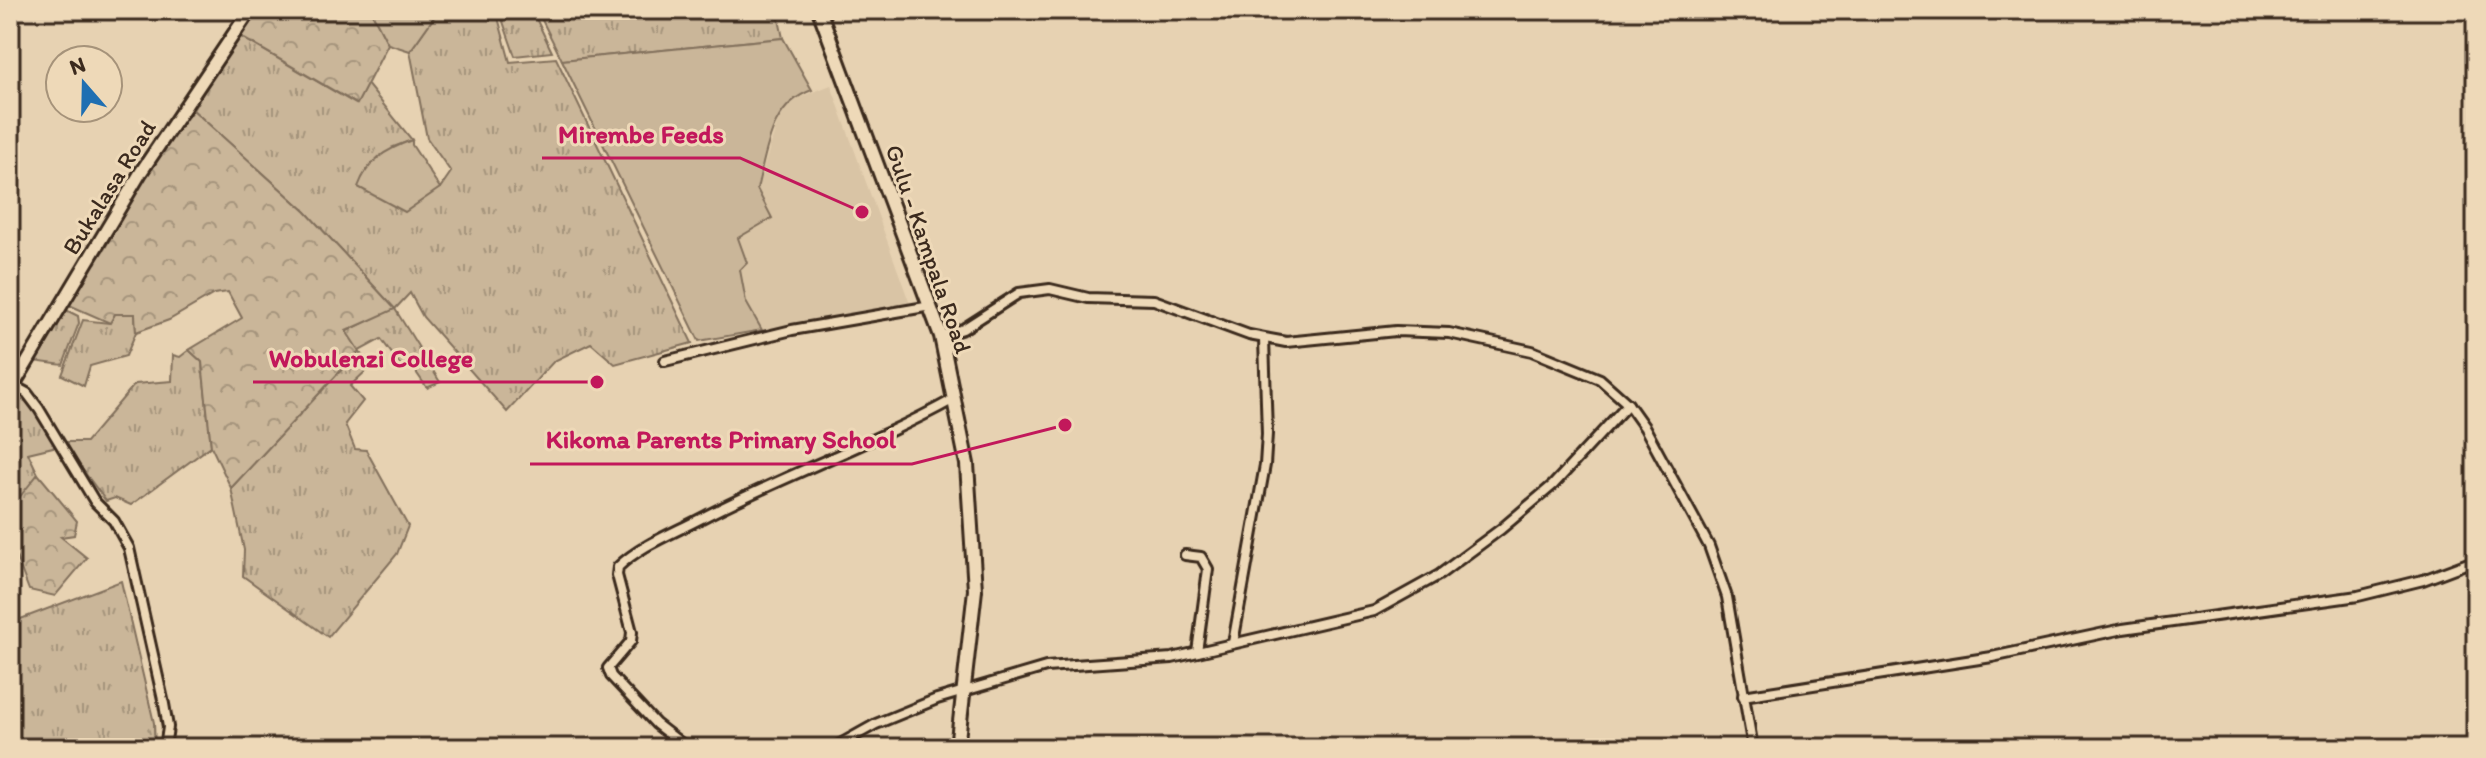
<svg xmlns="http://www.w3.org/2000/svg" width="2486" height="758" viewBox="0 0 2486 758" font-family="Itim,sans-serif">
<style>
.built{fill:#d9c4a5}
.grass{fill:url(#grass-tufts);stroke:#82705c;stroke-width:2}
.forest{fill:url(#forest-crowns);stroke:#82705c;stroke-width:2}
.garden{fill:#cab699;stroke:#82705c;stroke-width:2}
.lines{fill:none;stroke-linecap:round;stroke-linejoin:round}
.street-casing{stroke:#3b2a1e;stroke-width:14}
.secondary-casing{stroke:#3b2a1e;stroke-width:17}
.primary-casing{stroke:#3b2a1e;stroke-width:18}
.street{stroke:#eed9b8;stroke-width:8}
.secondary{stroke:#eed9b8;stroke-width:11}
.primary{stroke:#eed9b8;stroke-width:12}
.labels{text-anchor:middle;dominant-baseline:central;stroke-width:6;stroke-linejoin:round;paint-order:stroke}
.street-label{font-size:24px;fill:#3b2a1e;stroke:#eed9b8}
.leader{fill:none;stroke:#c2185b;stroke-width:3}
.callout-dot{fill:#c2185b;stroke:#eed9b8;stroke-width:3}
.callout-label{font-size:26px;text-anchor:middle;font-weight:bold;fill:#c2185b;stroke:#eed9b8;stroke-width:6;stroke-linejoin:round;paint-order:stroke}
</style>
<defs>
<pattern id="grass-tufts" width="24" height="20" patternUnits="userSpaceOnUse" patternTransform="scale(2)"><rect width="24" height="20" fill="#cab699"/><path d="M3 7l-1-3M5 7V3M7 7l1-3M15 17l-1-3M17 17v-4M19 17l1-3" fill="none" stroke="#a5947c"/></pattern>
<pattern id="forest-crowns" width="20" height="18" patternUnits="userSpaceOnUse" patternTransform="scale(2)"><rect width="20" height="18" fill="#cab699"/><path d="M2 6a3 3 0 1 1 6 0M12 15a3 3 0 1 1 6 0" fill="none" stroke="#a5947c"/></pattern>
</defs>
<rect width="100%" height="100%" fill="#e7d2b2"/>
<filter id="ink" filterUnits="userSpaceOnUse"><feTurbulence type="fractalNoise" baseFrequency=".0125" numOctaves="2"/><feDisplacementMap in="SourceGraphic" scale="16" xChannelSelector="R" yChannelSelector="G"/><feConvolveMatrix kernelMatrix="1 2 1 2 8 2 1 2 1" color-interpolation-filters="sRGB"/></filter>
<g filter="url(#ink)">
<path class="built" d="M831,85L911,307L763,330L746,302L740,270L747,263L738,238L772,218L757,189L780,114L790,101Z"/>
<g class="grass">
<path d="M439,10H496L510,62L556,58L692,343L615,364L591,343L554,361L507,412L423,317L410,293L395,309L440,382L427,388L409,362L402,367L381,339L359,351L370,367L350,386L363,401L345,424L355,449L366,450L408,526L397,554L328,637L243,576L244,550L231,488L358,352L345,332L394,308L306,212L193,110L236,34L356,104L367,84L412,140L393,147L440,188L451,172L427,138L410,51Z"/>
<path d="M499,10H532L552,52L515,56Z"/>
<path d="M537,10H777L783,38L562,60Z"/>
<path d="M64,309L78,316L79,323L63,365L33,361Z"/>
<path d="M115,314H135L136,332L126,356L90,366L84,386L62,375L83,320L109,323Z"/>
<path d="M189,350L202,362L211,446L131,505L115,498L106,501L62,442H86L135,384L172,381L173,355L180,357Z"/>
<path d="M13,399L28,401L57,446L28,453L38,474L21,498L10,491V405Z"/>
<path d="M121,581L154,723L155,748H10V623Z"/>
</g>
<g class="forest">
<path d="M295,10L372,13L388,44L357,104L236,34L250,13Z"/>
<path d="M193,110L306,212L395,309L346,331L359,351L231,488L211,446L202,362L189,350L242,318L228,292L214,294L169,320L136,332L135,314H115L110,323L67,304L105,248L150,166Z"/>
<path d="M38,474L77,521L74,535L61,537L87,558L55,596L29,590L17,559L14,576H10V509Z"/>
</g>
<g class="garden">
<path d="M378,10H439L410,51L388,44L372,13Z"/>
<path d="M783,38L812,90C770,105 767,150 757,189L772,218L738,238L747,263L740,270L746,302L762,330L699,341L562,60Z"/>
<path d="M412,140V145L440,188L405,212L358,187C368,160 385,150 412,140Z"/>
</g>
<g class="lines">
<g class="street-casing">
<g id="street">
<path d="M941,336L963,329L1019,293L1050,289L1088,298L1154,300L1249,335L1286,342L1396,331L1449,333L1532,351L1600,379L1628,404L1645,428L1709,546L1727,597L1753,748"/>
<path d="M665,361L792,330L931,306"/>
<path d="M14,386L27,393L39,409L95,502L114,521L129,548L164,704L168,727L165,748"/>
<path d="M1185,555L1201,557L1208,569L1197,652"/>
<path d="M1233,643L1265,465L1267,434L1264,339"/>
<path d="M1743,696L1992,657L2123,629L2358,596L2423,580L2476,560"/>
<path d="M687,748L656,724L611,676L608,668L631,641L632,632L617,575L618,567C640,546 671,534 698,520C782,476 871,445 954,399"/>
<path d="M833,748L876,724L937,699L1046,667L1172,658L1374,611L1439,575L1501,529L1553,485L1628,404"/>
</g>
</g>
<g class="secondary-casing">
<path id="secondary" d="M10,391L141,172L250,10"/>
</g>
<g class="primary-casing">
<path id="primary" d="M819,10L941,336L967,464L975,590L957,748"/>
</g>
<use href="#street" class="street"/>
<use href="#secondary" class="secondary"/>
<use href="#primary" class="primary"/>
</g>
</g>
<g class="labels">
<g class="street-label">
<text transform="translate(109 187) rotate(-58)">Bukalasa Road</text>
<text transform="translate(929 249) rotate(71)">Gulu - Kampala Road</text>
</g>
</g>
<path class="leader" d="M862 212L740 158H542M597 382L490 382H253M1065 425L912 464H530"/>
<g class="callout-dot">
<circle cx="862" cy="212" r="8"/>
<circle cx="597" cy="382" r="8"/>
<circle cx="1065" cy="425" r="8"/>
</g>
<g class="callout-label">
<text x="641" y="143">Mirembe Feeds</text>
<text x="371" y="367">Wobulenzi College</text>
<text x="721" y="448">Kikoma Parents Primary School</text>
</g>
<rect width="2486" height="758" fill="none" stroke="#eed9b8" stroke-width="40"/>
<rect x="20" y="20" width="2446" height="718" fill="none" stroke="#3b2a1e" stroke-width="3" filter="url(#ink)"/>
<g transform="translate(84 84) rotate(340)"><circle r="38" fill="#eed9b8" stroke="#a6937a" stroke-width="2"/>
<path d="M0-6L14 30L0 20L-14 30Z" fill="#1f6fb2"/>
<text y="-12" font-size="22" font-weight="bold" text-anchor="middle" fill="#3b2a1e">N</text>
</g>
</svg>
